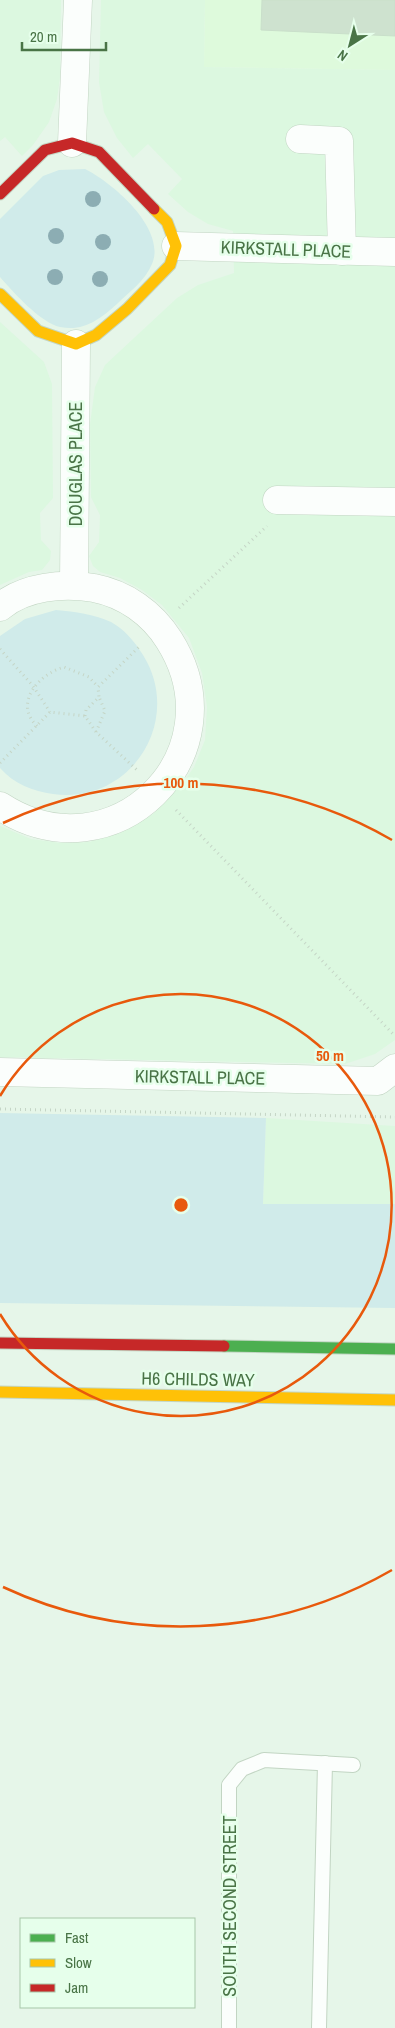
<svg xmlns="http://www.w3.org/2000/svg" width="395" height="2028" viewBox="0 0 395 2028" font-family="'Archivo Narrow',sans-serif">
<style>
.residential{fill:#dcf8e0}
.commercial{fill:#defadc}
.green{fill:#d0ebea}
.building{fill:#cee2cf;stroke:#c9dfca}
.lines{fill:none;stroke-linecap:round;stroke-linejoin:round}
.lane-casing{stroke:#c2d5c3;stroke-width:16}
.street-casing{stroke:#c2d5c3;stroke-width:29}
.fast-casing{stroke:#c3d6c4;stroke-width:13}
.slow-casing{stroke:#c3d6c4;stroke-width:13}
.jam-casing{stroke:#c3d6c4;stroke-width:13}
.path{stroke:#c5d5c6;stroke-width:3;stroke-dasharray:1 4;stroke-linecap:butt}
.lane{stroke:#fbfefc;stroke-width:14}
.street{stroke:#fbfefc;stroke-width:28}
.fast{stroke:#4caf50;stroke-width:11}
.slow{stroke:#ffc107;stroke-width:11}
.jam{stroke:#c62828;stroke-width:11}
.tree{fill:#8cadb3}
.ring{fill:none;stroke:#e8590c;stroke-width:2.5}
.labels{text-anchor:middle;dominant-baseline:central;stroke-width:5;stroke-linejoin:round;paint-order:stroke}
.street-label{font-size:18px;fill:#497446;stroke:#e6ffeb}
.centre{fill:#e8590c;stroke:#e6ffeb;stroke-width:2.5}
.ring-label{font-size:15px;text-anchor:middle;font-weight:bold;fill:#e8590c;stroke:#e6ffeb;stroke-width:5;stroke-linejoin:round;paint-order:stroke}
</style>
<rect width="100%" height="100%" fill="#e6f6e9"/>
<g class="residential">
<path d="M0,0H61L60,78L57,99L49,122L33,145L22,156L5,137L0,141Z"/>
<path d="M101,0H205L204,67L395,70V1040L375,1054L345,1064L0,1057V826L31,839L61,843L89,842L120,833L153,814L182,784L194,767L205,740L207,707L202,673L189,638L162,605L142,590L120,578L100,572L93,566L89,556L99,542L100,515L91,497L90,424L95,387L105,365L177,298L198,285L234,273L233,231L208,224L188,212L168,194L182,179L148,144L133,158L117,138L104,112L99,82Z"/>
<path d="M0,322L44,362L52,384L53,498L40,513L41,540L51,551L50,560L42,570L29,572L0,585Z"/>
<path d="M266,1118L395,1126V1204H263Z"/>
</g>
<path class="commercial" d="M205,0H395V70L204,67Z"/>
<g class="green">
<path d="M85,169C113,183 167,229 152,264C145,281 129,292 117,304C100,319 84,332 60,327C41,323 13,292 0,277V219L43,176L59,170Z"/>
<path d="M56,610C76,612 93,614 111,622C124,629 135,642 143,655C184,720 131,805 53,794C33,791 14,784 0,768V636L25,619Z"/>
<path d="M0,1113L266,1118L263,1204H395V1308L0,1303Z"/>
</g>
<path class="building" d="M262,0H395V36L261,30Z"/>
<g class="lines">
<g class="lane-casing">
<g id="lane">
<path d="M229,2028V1785L242,1769L264,1760L353,1765"/>
<path d="M319,2028L325,1763"/>
</g>
</g>
<g class="street-casing">
<g id="street">
<path d="M300,139L339,141L342,251"/>
<path d="M72,143L78,0"/>
<path d="M176,246L395,252"/>
<path d="M277,500L395,502"/>
<path d="M74,585L76,344"/>
<path d="M0,607C25,586 63,583 94,588C125,594 152,613 169,640C241,754 113,880 0,806"/>
<path d="M0,1072L378,1081L395,1068"/>
</g>
</g>
<g class="fast-casing">
<path id="fast" d="M224,1346L395,1349"/>
</g>
<g class="slow-casing">
<g id="slow">
<path d="M0,294L38,331L76,344L96,335L127,309L170,265L176,246L167,222L154,209"/>
<path d="M0,1392L395,1400"/>
</g>
</g>
<g class="jam-casing">
<g id="jam">
<path d="M0,194L45,150L72,143L99,152L154,209"/>
<path d="M0,1343L224,1346"/>
</g>
</g>
<g class="path">
<path d="M179,608L267,526"/>
<path d="M0,649L33,686L50,712"/>
<path d="M85,716L86,710L99,697L98,687L140,646"/>
<path d="M37,726C13,703 39,674 64,667L89,677L98,687"/>
<path d="M96,732L105,711L99,697"/>
<path d="M0,763L50,712L85,716L96,732L137,770"/>
<path d="M176,810L395,1036"/>
<path d="M0,1109L395,1117"/>
</g>
<use href="#lane" class="lane"/>
<use href="#street" class="street"/>
<use href="#fast" class="fast"/>
<use href="#slow" class="slow"/>
<use href="#jam" class="jam"/>
</g>
<g class="tree">
<circle cx="93" cy="199" r="8"/>
<circle cx="56" cy="236" r="8"/>
<circle cx="103" cy="242" r="8"/>
<circle cx="55" cy="277" r="8"/>
<circle cx="100" cy="279" r="8"/>
</g>
<g class="ring">
<path d="M0 1096A211 211 0 1 1 0 1314"/>
<path d="M392 1570A422 422 0 0 1 3 1587M3 823A422 422 0 0 1 392 840"/>
</g>
<g class="labels">
<g class="street-label">
<text transform="translate(286 249) rotate(2)">KIRKSTALL PLACE</text>
<text transform="translate(75 464) rotate(-90)">DOUGLAS PLACE</text>
<text transform="translate(200 1077) rotate(1)">KIRKSTALL PLACE</text>
<text transform="translate(198 1379) rotate(1)">H6 CHILDS WAY</text>
<text transform="translate(229 1906) rotate(-90)">SOUTH SECOND STREET</text>
</g>
</g>
<circle cx="181" cy="1205" r="8" class="centre"/>
<g class="ring-label">
<text x="181" y="788">100 m</text>
<text x="330" y="1061">50 m</text>
</g>
<rect x="20" y="1918" width="175" height="90" fill="#e6ffeb" stroke="#a7c7a9"/>
<rect x="30" y="1934" width="25" height="8" fill="#4caf50" stroke="#a7c7a9"/>
<text x="65" y="1943" font-size="15" fill="#497446">Fast</text>
<rect x="30" y="1959" width="25" height="8" fill="#ffc107" stroke="#a7c7a9"/>
<text x="65" y="1968" font-size="15" fill="#497446">Slow</text>
<rect x="30" y="1984" width="25" height="8" fill="#c62828" stroke="#a7c7a9"/>
<text x="65" y="1993" font-size="15" fill="#497446">Jam</text>
<g transform="translate(350 45) rotate(216)" stroke="#e6ffeb" stroke-width="4" paint-order="stroke">
<path d="M0-4L9 19L0 12L-9 19Z" fill="#497446"/>
<text y="-8" font-size="14" font-weight="bold" text-anchor="middle" fill="#497446">N</text>
</g>
<path d="M22 42v8h84v-8" fill="none" stroke="#497446" stroke-width="2.5"/>
<text x="30" y="42" font-size="15" fill="#497446" stroke="#e6ffeb" stroke-width="4" paint-order="stroke">20 m</text>
</svg>
